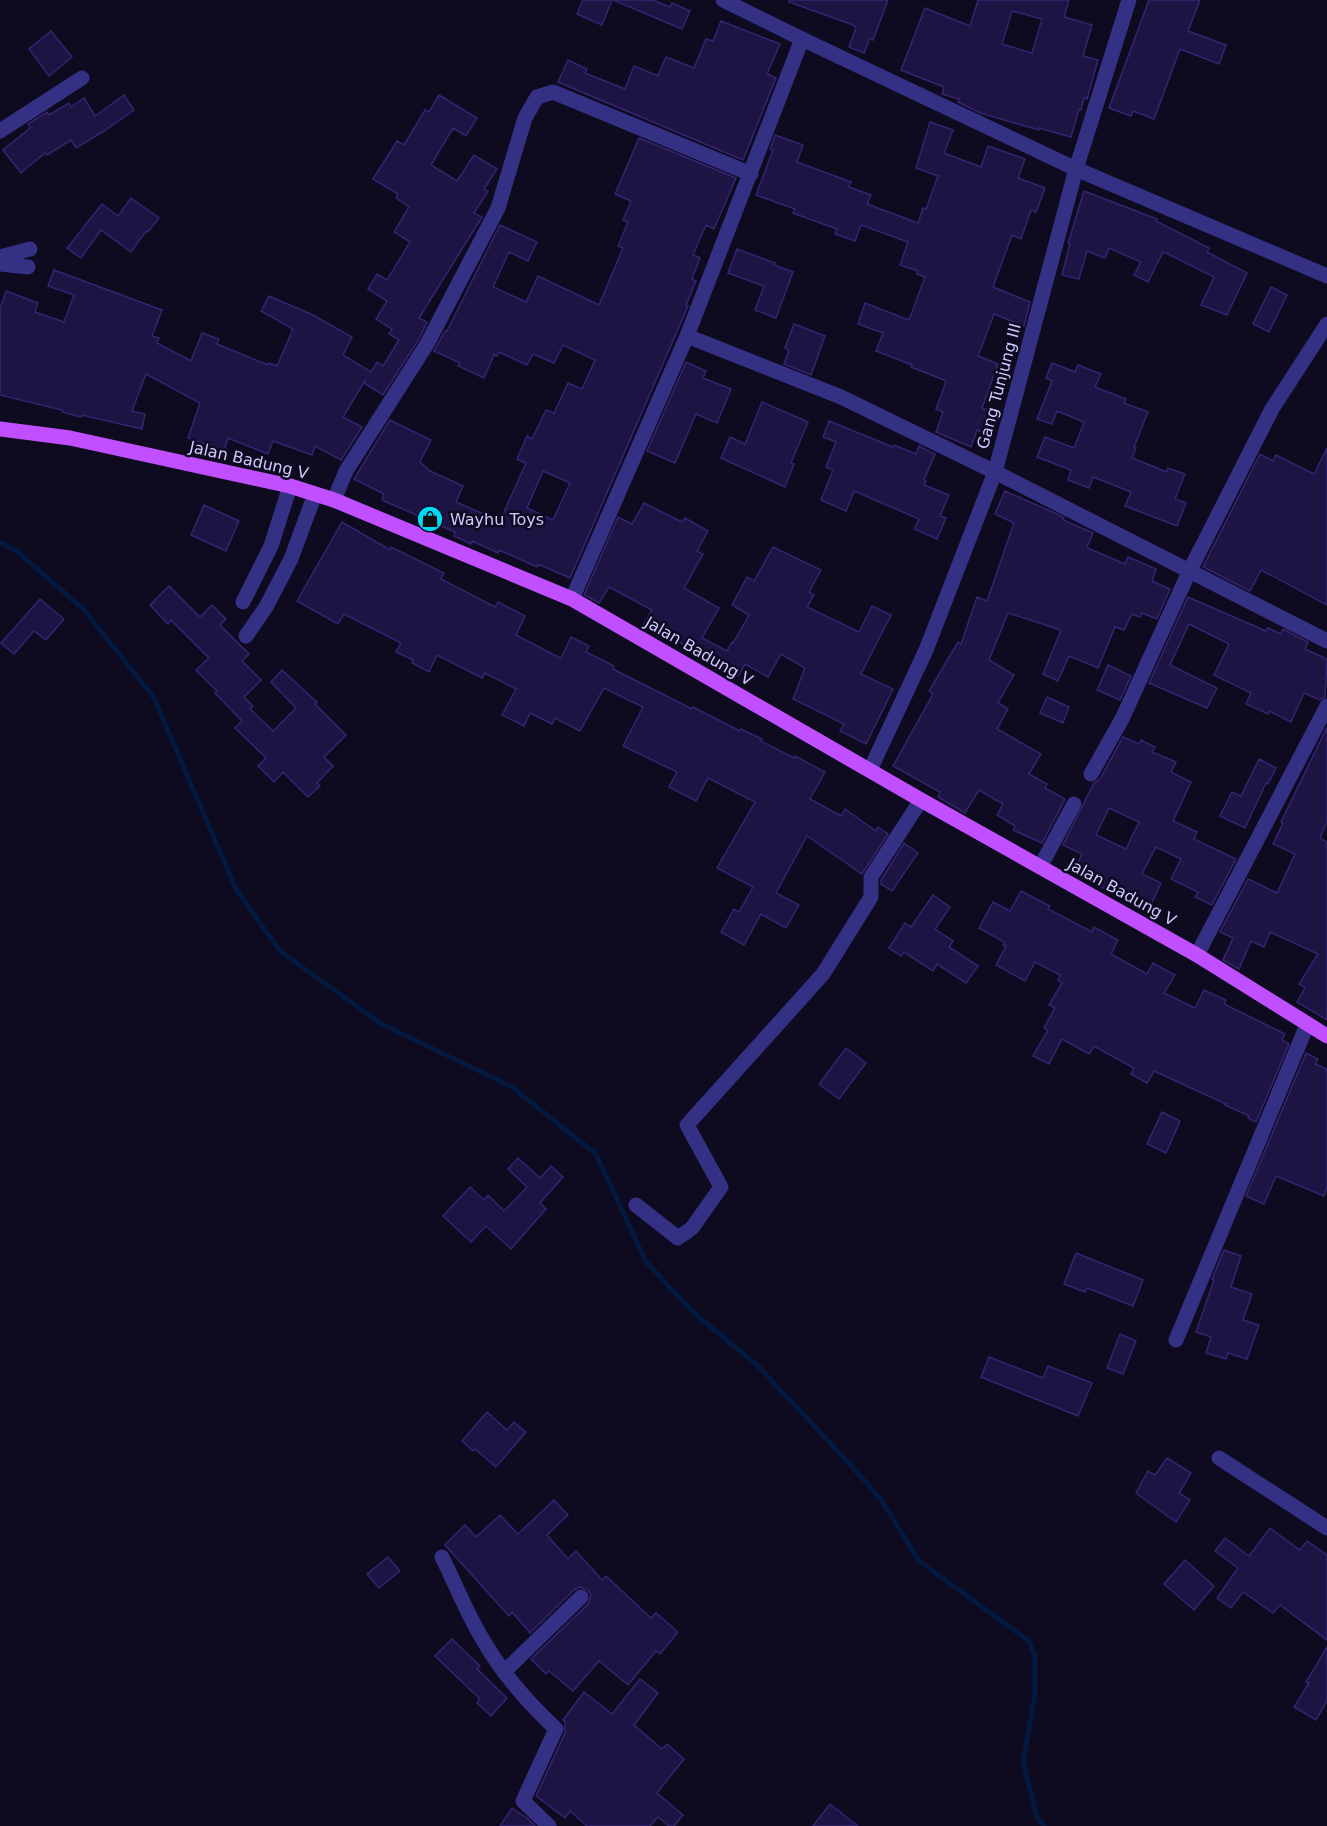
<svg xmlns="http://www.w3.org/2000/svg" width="1327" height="1826" viewBox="0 0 1327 1826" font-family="'DejaVu Sans',sans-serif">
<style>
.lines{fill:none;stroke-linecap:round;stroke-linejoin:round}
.stream{stroke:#04193f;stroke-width:5}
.building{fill:#1e1443;stroke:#342471;stroke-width:1.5;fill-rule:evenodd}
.minor{stroke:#343084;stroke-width:15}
.major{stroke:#c050ff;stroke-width:15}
.labels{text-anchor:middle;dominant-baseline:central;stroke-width:5;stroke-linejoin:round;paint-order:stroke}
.street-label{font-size:16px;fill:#d0c9ff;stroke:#0e0a20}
.poi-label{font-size:16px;fill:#d0c9ff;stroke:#0e0a20;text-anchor:start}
</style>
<rect width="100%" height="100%" fill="#0e0a20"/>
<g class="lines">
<path class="stream" d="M0,542L19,553L83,609L154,698L236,889L280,951L380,1023L512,1087L596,1154L646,1262L694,1313L756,1364L834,1447L880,1498L919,1561L1029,1641L1035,1657V1694L1023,1763L1037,1817L1044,1826"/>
</g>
<g class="building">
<path d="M583,0H612L602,25L577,14Z"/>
<path d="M613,0H653L670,7L672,3L690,11L682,29Z"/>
<path d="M789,0H888L873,40L870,38L864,53L849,47L856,28L853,25L789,2Z"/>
<path d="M978,0H1069L1064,17L1092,25L1083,56L1098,60L1087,99L1084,98L1081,110L1079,109L1071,137L1039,128V130L980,113L958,102L959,99L942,94L944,87L901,70L925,8L970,26ZM1012,11L1042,19L1032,53L1002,44Z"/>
<path d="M1149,0H1200L1188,31L1226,45L1219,64L1180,49L1154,119L1133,111L1131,116L1109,108Z"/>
<path d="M721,21L780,44L767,74L776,78L743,160L558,82L568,60L587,69L585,73L625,89L634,66L658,76L666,57L694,68L706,39L713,41Z"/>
<path d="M51,31L72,57L49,76L29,49Z"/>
<path d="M124,95L134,110L104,131L76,148L71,140L47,155L45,153L21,173L3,150L30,128L28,124L47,112L49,115L69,103L71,107L84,98L95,116Z"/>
<path d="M439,95L477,118L466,136L453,128L431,165L457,181L474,155L497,169L484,189L488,191L474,213L482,217L419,318L427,322L419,339L383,395L364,383L366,379L343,417L362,427L341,460L315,446L312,455L273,441L268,454L228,438L224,451L188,438L200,403L146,374L132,411L145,414L142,429L82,415L81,417L62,412V410L0,395V309L6,291L38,303L35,312L64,322L74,295L48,286L54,270L162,310L152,336L159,338L157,343L191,361L202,333L219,339L217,344L268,365L269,363L277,366L293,329L261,311L269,296L313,315L352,337L343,355L371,372L377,362L383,366L399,340L389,334L392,329L376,319L387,301L368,289L377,274L387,280L410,242L394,232L409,207L396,198L398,194L373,179L397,141L404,145L425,110L429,112Z"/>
<path d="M930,122L953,130L944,153L981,167L988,146L1025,159L1018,178L1045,188L1036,212L1031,210L1021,239L1012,235L993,287L1030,302L1024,326L994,314L978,356L998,364L982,408L997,414L989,435L977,430L971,447L936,432L943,412L936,409L946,382L944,380L911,367L912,365L876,351L883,333L858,324L865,303L909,320L925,277L917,274L918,271L900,265L908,242L861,225L855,241L835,234L837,229L793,213L795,209L756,195L773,150L770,149L775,135L803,145L797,162L851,182L849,187L871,195L867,204L918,223L923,208L926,209L938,176L916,168Z"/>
<path d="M639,138L736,178L714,229L706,225L693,255L700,258L692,279L696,281L686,305L688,306L570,578L538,564L537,567L499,550L498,553L472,541L471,544L454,536L455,532L382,500L384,494L354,479L390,420L431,440L420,462L430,471L463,486L456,502L500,521L526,463L517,459L527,436L532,439L546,410L554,413L568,383L582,389L595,360L563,345L554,363L533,354L527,365L499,352L497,356L494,355L484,378L458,366L460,363L434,351L445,331H447L500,225L537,242L528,261L509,252L493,287L526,302L538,276L599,305L623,248L618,246L628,222L623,220L631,201L615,194ZM543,471L570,483L553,520L527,508Z"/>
<path d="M1084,191L1157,219L1156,221L1209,248L1207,252L1247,273L1227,315L1201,305L1214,277L1166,253L1163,252L1148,282L1134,275L1141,262L1109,248L1105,258L1087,251L1079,279L1062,275L1070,244L1068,243Z"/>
<path d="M131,198L159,218L148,232L146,231L131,252L101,230L81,258L67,248L102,204L118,216Z"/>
<path d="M737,249L775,263L774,265L793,272L776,318L755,310L764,286L728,273Z"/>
<path d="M1271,287L1287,295L1269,332L1253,324Z"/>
<path d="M794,324L825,336L811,375L784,364L789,350L785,348Z"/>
<path d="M686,362L706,371L703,378L731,389L717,423L696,414L675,463L647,451Z"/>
<path d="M1052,363L1075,372L1078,365L1101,374L1095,387L1126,399L1124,403L1148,412L1134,447L1136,448L1132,458L1167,472L1168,468L1185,474L1175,499L1186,503L1177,526L1125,506L1131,492L1093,477L1089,488L1068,480L1071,470L1037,457L1045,437L1074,448L1084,422L1057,411L1052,424L1037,419L1052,381L1046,378Z"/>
<path d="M762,402L808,422L791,463L794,464L785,487L721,458L730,437L745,444Z"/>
<path d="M829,421L893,447L894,445L916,454L919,446L935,454L924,480L926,481L924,485L949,495L940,516L946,518L937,539L914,529L919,519L854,491L846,511L821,500L833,470L826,467L836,442L823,437Z"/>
<path d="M1327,448V605L1261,570L1250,591L1203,567L1260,454L1273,461L1276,455L1314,474Z"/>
<path d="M1005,491L1057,514L1064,518L1063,520L1093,533L1087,547L1090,549L1125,564L1128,557L1156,569L1152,581L1170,589L1157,619L1142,613L1140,617L1132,614L1124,630L1115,627L1098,668L1069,656L1058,681L1043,674L1061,630L1008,613L989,660L1014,675L998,703L1008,709L997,729L1041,754L1029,774L1047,784L1045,788L1065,799L1042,843L1013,830L1015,826L997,815L1003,804L979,790L965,813L938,797L940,792L893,766L933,694L929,691L958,642L961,644L977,597L987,601L1014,523L995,514Z"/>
<path d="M644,503L682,522L685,518L708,531L697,551L703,554L684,588L719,608L702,638L727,651L732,642L733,643L749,615L732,605L747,577L754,581L773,547L821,570L809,592L814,595L807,607L859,632L872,606L891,615L861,674L893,689L866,744L840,731L844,724L793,699L805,668L781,654L768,677L745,664L738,676L696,654L697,652L667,635L665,637L643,625L652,610L609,587L599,603L584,595L618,517L632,524Z"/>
<path d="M204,505L239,521L226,551L191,535Z"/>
<path d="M342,522L390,550L391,547L444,573L441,579L495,607L498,602L525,616L516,635L558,657L561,658L571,637L589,646L586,652L614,666L613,669L692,709L693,707L740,731L741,729L762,739L761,741L794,758L795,756L825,772L810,799L841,816L845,809L876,831L878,827L888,834L862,874L807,836L776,893L799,905L786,928L761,914L744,945L721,932L734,909L739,912L753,887L717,868L755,802L708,778L696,801L669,787L677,772L623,746L643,707L604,688L580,731L555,718L552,724L530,713L524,726L502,715L516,689L485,673L482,678L437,655L429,672L412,663L413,660L396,652L401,643L344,614L338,624L297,601Z"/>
<path d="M169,586L200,617L212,605L226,619L220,625L249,654L242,661L261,680L244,697L253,706L250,709L273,731L296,708L271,682L282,670L317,702L315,704L346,735L324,757L333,766L317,783L320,786L308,797L283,772L274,782L258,766L266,758L235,728L242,721L215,693L217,691L196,670L209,658L171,620L168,624L150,605Z"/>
<path d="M1188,597L1266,631L1268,628L1281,634L1283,629L1308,642L1305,649L1327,659L1325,697L1320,700L1304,693L1291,722L1269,711L1268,714L1246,704L1251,693L1214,675L1229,644L1189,624L1170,665L1217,688L1207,708L1149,683Z"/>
<path d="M40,599L64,619L46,640L34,631L14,654L1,643Z"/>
<path d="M1108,665L1131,676L1120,700L1097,690Z"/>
<path d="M1047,697L1069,707L1063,723L1040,713Z"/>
<path d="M1327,727V822L1320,838L1327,842V1020L1297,1002L1305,988L1299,984L1318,954L1270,932L1264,947L1251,941L1239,969L1223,960L1233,938L1220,932L1248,879L1277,893L1295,854L1273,844L1283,823L1281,822Z"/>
<path d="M1123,737L1139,744L1141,740L1155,747L1152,752L1176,762L1171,772L1191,782L1173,821L1197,832L1194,839L1236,859L1212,905L1195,897L1198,892L1171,879L1181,859L1156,847L1142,874L1161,883L1151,905L1130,896L1128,900L1073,873L1082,854L1063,845L1094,783L1100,779ZM1109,808L1139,822L1126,849L1096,835Z"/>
<path d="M1259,759L1276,768L1268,784L1266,783L1245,828L1220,816L1232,792L1241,796Z"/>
<path d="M904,843L918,853L892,891L881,884V880Z"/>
<path d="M1021,891L1050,906L1048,909L1092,932L1094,927L1118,940L1111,954L1147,974L1153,963L1175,975L1164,993L1195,1008L1204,990L1226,1000L1224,1004L1285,1034L1282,1040L1289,1044L1256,1122L1248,1118L1249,1116L1225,1105L1226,1104L1154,1071L1147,1083L1131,1074L1134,1068L1094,1046L1089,1054L1062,1039L1049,1064L1033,1056L1048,1030L1044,1028L1055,1008L1049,1005L1062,983L1058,980L1060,975L1035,962L1025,981L996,965L1006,946L1003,945L1004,942L979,928L993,902L1010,911Z"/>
<path d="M933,895L950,907L935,929L953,941L949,947L978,966L966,983L937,964L933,971L904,952L901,956L889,948L905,923L911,927Z"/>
<path d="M846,1048L866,1063L839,1099L819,1084Z"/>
<path d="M1306,1053L1318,1059L1315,1064L1327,1069V1187L1324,1196L1276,1176L1264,1204L1246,1196Z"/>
<path d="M1162,1112L1180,1121L1166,1153L1147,1144Z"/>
<path d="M518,1158L540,1178L551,1166L563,1177L540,1203L546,1209L511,1249L486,1226L471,1242L443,1216L470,1187L484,1200L488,1195L504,1211L527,1187L508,1169Z"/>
<path d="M1224,1250L1241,1256L1231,1287L1252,1294L1243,1320L1259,1325L1247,1359L1228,1353L1226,1359L1206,1353L1211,1337L1196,1332L1214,1280L1212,1279Z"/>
<path d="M1076,1253L1143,1280L1133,1306L1087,1288L1085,1292L1064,1284Z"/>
<path d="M1120,1334L1136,1341L1123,1374L1107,1368Z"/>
<path d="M989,1357L1043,1378L1048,1366L1092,1383L1078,1416L981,1377Z"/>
<path d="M487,1412L507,1430L514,1422L526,1432L496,1467L475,1449L473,1451L462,1441Z"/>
<path d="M1167,1458L1191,1473L1179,1493L1190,1500L1176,1522L1136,1493L1148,1471L1155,1475Z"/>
<path d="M554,1500L568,1515L547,1535L568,1559L576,1551L602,1580L606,1576L651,1618L656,1613L678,1632L660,1654L656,1651L628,1685L599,1661L573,1691L549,1671L546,1674L531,1659L588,1604L591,1595L588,1590L579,1587L574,1590L530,1633L512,1612L509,1616L445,1545L465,1525L476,1537L500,1515L518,1534Z"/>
<path d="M1270,1528L1300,1550L1307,1541L1327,1555V1640L1280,1605L1273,1613L1243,1592L1231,1608L1217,1598L1238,1568L1215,1551L1225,1538L1249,1556Z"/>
<path d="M388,1557L400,1571L379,1588L367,1574Z"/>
<path d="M1185,1560L1214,1586L1194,1610L1164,1584Z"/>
<path d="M452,1639L480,1666L477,1669L507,1698L491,1716L477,1703L480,1699L435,1656Z"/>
<path d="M1327,1647V1701L1316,1720L1294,1707L1309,1683L1306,1682Z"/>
<path d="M640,1679L658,1693L634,1725L662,1749L667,1744L684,1759L657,1793L683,1815L674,1826H669L658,1817L650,1826H587L570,1811L565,1818L536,1796L565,1733V1721L563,1720L584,1692L612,1714Z"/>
<path d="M830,1804L858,1826H813Z"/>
<path d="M512,1808L527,1818L535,1826H500Z"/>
</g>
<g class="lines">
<g class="minor">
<path d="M723,0L802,39"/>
<path d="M0,131L82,78"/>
<path d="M0,257L30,249"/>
<path d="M0,264L28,267"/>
<path d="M687,336L841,397L995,472L1327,641"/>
<path d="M334,500L346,471L427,344L498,208L525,118L537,97L553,92L751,174"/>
<path d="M572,599L687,336L802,39L1076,169L1327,276"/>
<path d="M243,602L271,546L290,486"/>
<path d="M246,636L266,607L291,559L315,494"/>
<path d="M870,770L926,650L995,472L1076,169L1129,0"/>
<path d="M1091,774L1122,719L1189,572L1272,409L1327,324"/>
<path d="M1040,867L1074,804"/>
<path d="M1197,955L1327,706"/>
<path d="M636,1205L678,1238L692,1228L721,1187L687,1125L823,974L871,897V877L921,800"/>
<path d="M1176,1340L1307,1025"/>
<path d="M1219,1458L1327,1528"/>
<path d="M442,1557C456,1585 467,1614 483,1640C502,1673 528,1703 556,1729L523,1801L549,1826"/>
<path d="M504,1672L581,1597"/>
</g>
<path class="major" d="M0,429L70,438L290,486L334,500L572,599L921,800L1197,955L1327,1036"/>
</g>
<defs>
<g id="shop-disc" transform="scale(1.35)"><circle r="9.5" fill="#00d9f4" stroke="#0e0a20"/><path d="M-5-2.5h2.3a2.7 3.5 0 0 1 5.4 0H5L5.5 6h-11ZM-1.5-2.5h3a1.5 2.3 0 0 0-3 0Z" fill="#111"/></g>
</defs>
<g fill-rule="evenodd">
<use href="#shop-disc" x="430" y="519"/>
</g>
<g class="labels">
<g class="street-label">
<text transform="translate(999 386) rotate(-75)">Gang Tunjung III</text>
<text transform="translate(249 460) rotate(13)">Jalan Badung V</text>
<text transform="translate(699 651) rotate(30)">Jalan Badung V</text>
<text transform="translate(1122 892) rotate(29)">Jalan Badung V</text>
</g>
<g class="poi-label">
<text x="450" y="519">Wayhu Toys</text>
</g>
</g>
</svg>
